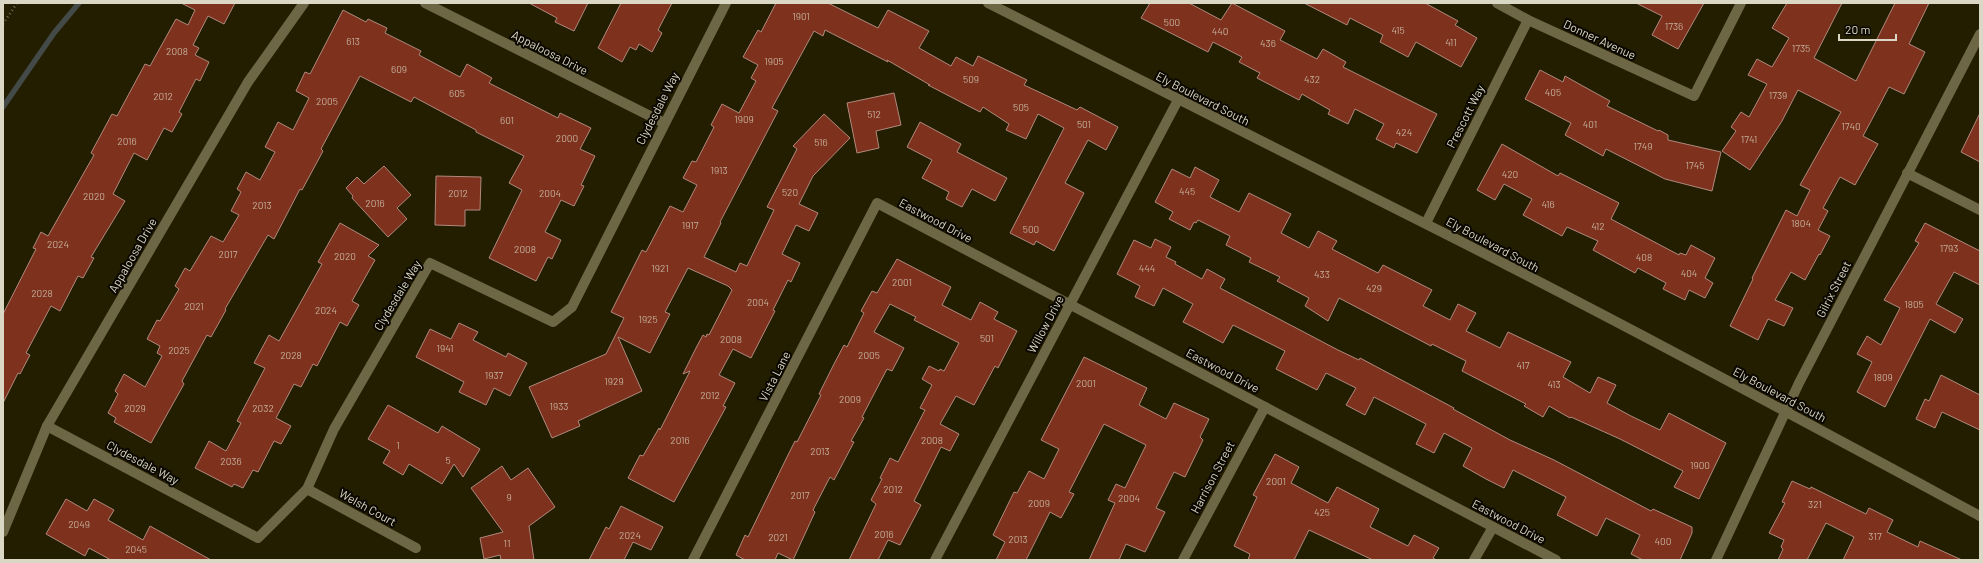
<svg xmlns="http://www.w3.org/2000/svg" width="1983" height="563" viewBox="0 0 1983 563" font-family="Barlow,sans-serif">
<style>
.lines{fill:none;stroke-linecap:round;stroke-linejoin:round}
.stream{stroke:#434a47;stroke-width:5.5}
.building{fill:#7e321d;stroke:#af897e}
.path{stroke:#726d54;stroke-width:2.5;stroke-dasharray:1 3;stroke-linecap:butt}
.street{stroke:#6d6746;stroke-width:10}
.secondary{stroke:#6d6746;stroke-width:10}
.labels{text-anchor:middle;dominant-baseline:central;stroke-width:4;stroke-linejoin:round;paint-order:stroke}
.number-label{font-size:10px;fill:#c3ae9a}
.street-label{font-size:12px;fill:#dad7c4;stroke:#0b0801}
</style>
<rect width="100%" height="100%" fill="#241e00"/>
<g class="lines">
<path class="stream" d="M3,107L54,33L79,3"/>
</g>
<g class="building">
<path d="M181,3H235L224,24L208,16L193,45L199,48L195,55L209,62L200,81L196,79L179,112L182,114L172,132L164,128L147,160L134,153L113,194L125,201L91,257L94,258L83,278L78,276L60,311L51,306L26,353L30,355L20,374L18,373L3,403V314L36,249L33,248L41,232L48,236L94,155L91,153L112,114L117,116L145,64L150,66L176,19L188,25L195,10Z"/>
<path d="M529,3H588L574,31L555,22L557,18Z"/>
<path d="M621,3H672L658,30L662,33L652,52L639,44L636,50L630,47L622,62L598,48Z"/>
<path d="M776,3H828L878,28L888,10L929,31L919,48L951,66L956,57L973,66L978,56L1027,80L1024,85L1077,110L1080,107L1118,127L1106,150L1088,140L1065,183L1084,193L1054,251L1036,241L1034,245L1010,233L1064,128L1038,114L1026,139L1006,130L1009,124L983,107L980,112L928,85H930L887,60L888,62L825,30L823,36L814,31L772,108L778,111L720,222L721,223L704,257L736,272L740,263L747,266L774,210L767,207L797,149L793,146L824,114L850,138L813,176L799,204L818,213L809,231L796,225L782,254L800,263L791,282L788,280L773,310L775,311L751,358L733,349L719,375L735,383L723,406L726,407L674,502L628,478L640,455L643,456L659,428L660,430L690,371L683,374L697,346L703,335L706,337L707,334L709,335L732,290L728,286L688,268L665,312L670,314L650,353L618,337L642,391L578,421L580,426L552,438L529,387L606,354L624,318L611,312L642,250L646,252L670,206L683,212L697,185L683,178L692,161L696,162L714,127L711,125L722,104L739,113L756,81L751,78L758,65L743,57L758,30L761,32Z"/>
<path d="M1150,3H1189L1221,20L1232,3L1285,31L1280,40L1317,59L1323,49L1346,62L1343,67L1437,114L1417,153L1396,143L1394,148L1376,139L1384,124L1355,109L1348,124L1328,114L1330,110L1302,94L1299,100L1257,78L1260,73L1239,62L1242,57L1213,42L1208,52L1141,18Z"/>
<path d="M1304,3H1425L1458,21L1455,25L1477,38L1461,67L1416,42L1408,57L1380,42L1383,35L1350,18L1347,25Z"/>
<path d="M1636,3H1704L1678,49L1652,35L1662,16Z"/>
<path d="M1787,3H1842L1814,58L1856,81L1895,3H1929L1909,44L1925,52L1904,94L1889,87L1878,108L1863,136L1878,144L1855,185L1840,177L1823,208L1828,211L1818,230L1830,236L1820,255L1819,254L1805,280L1791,272L1775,300L1793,308L1784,326L1768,319L1758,340L1730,326L1753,279L1752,278L1786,210L1797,216L1810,190L1800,185L1841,112L1798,90L1782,121L1750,170L1722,151L1736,131L1731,127L1741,112L1749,117L1767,84L1748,75L1757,59L1772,67L1789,38L1772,28Z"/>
<path d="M343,10L366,22L368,19L387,28L385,33L421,51L419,55L460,77L467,64L492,78L489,83L558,118L560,113L591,128L580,149L595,156L581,185L584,186L574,206L561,200L545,232L561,240L552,259L548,257L536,281L489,258L522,190L509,183L524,156L476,132V130L414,97L411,102L360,76L321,149L323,151L302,190L300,189L274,239L268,235L225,309L226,310L211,337L207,335L182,381L184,384L151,443L114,422L116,418L108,413L118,394L115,391L124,374L145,387L162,356L157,353L160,346L147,339L157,320L160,321L179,289L175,286L185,268L190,271L211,236L223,242L239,215L231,211L241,192L237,189L246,172L260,180L275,152L265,147L278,122L293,130L309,98L296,91L305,72L310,74Z"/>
<path d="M1540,70L1563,82L1565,76L1581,85L1610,101L1607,106L1658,131L1659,130L1668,135V140L1721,152L1712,191L1665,179L1606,149L1603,156L1565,135L1571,123L1525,99Z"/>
<path d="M894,93L901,125L876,131L879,148L857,153L847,103Z"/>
<path d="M1980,113V162L1961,152Z"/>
<path d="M920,122L961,144L957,152L1007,178L995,201L972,189L962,207L946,199L949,192L922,178L932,160L907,147Z"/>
<path d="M1502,144L1558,176L1560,173L1619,203L1611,219L1679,255L1680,253L1686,255L1691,245L1715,258L1705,278L1713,283L1705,298L1689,290L1685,300L1663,289L1666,283L1638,268L1635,273L1593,250L1598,241L1567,227L1562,236L1523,215L1532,199L1504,184L1495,200L1477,190Z"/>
<path d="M384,166L411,195L397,208L407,219L388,237L352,198L353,196L346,188L357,177L364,184Z"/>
<path d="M1195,167L1219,180L1210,197L1239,212L1249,193L1291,214L1281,233L1309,248L1318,231L1337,241L1332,249L1378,273L1383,265L1432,290L1423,306L1450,320L1458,304L1476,313L1466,331L1500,348L1508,332L1571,362L1563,377L1590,393L1598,377L1616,385L1607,403L1631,416L1660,430L1669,413L1726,443L1699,499L1674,487L1683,471L1620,439L1571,417L1570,418L1549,406L1543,417L1524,406L1526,404L1462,371L1466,361L1432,344L1431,346L1339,298L1328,321L1305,306L1309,298L1277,281L1280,277L1249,262L1251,258L1226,245L1230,236L1198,220L1196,223L1194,222L1190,230L1169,219L1173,212L1155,202L1172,169L1190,178Z"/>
<path d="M436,176L481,177L480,210H465V226L435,225Z"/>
<path d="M340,223L379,245L368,256L375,260L352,301L359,305L347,326L340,322L317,366L313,364L301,387L294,384L276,418L291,426L281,444L274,441L258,472L253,470L243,488L234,484L232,487L195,468L209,441L226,451L241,423L237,421L265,368L254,363L269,335L279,341L322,264L318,262Z"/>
<path d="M1925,223L1980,251V285L1954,272L1936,304L1963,319L1955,333L1930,319L1885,407L1857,392L1872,362L1857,354L1867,336L1881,345L1900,308L1884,300L1919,243L1915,241Z"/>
<path d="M1155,239L1171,247L1166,257L1176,262L1175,264L1202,279L1207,269L1225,279L1220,288L1338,350L1359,360L1360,358L1454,408L1453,409L1510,440L1554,460L1651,511L1653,509L1692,527V533L1680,560H1643L1631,554L1640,535L1606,518L1597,536L1557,515L1566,497L1513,470L1504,488L1486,479L1463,466L1472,448L1444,433L1434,453L1416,444L1426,424L1374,397L1365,415L1346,405L1356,388L1326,373L1317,390L1276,369L1285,351L1233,325L1223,343L1193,327L1183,322L1193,304L1163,288L1154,306L1135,297L1140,286L1117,274L1134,240L1151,248Z"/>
<path d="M897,259L951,287L942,305L971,320L980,302L998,312L994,319L1017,331L998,368L995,366L974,405L956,396L940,424L959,434L950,451L941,447L914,501L921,505L900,545L888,540L878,560H849L876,504L871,500L882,479L880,478L890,458L898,462L925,410L920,408L932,385L922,379L929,366L939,371L940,369L944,371L959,343L914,320L916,317L890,304L874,332L904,348L892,371L887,369L862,417L864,418L851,441L854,442L834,480L830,477L813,510L815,512L793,560L778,553L775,560H745L736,555L745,535L748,537L786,459L795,441L797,442L821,395L819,394L834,364L844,345L847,347L864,313L861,311L872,291L877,293Z"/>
<path d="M459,323L478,332L473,340L506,357L508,353L527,363L510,396L494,388L486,405L459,392L464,382L416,357L430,329L451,339Z"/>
<path d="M1084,357L1147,388L1139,405L1166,419L1174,403L1209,419L1200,437L1203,440L1185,477L1174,472L1156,508L1165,512L1145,552L1126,544L1119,560H1089L1115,503L1108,500L1116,484L1125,488L1146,445L1104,424L1069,492L1074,494L1061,518L1050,512L1026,560H996L1005,542L993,535L1014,492L1017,493L1029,471L1044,479L1059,449L1041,440Z"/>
<path d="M1941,375L1980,395V430L1942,412L1935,428L1916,419L1925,399L1929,401Z"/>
<path d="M388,405L438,433L442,426L480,449L463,477L454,464L442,484L409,464L403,475L383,463L390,451L368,439Z"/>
<path d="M1275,454L1299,467L1291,483L1328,503L1337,487L1379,509L1370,527L1408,546L1414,535L1439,548L1433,558L1436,560H1373L1309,530L1294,560H1248L1250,554L1234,546L1257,497L1253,495Z"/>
<path d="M502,466L511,480L528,468L555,507L529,526L534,560H501L500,555L484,559L480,538L503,532L471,488Z"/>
<path d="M1792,481L1810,489L1811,487L1866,514L1869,508L1893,520L1887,532L1918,547L1920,541L1962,560H1843L1854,537L1826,523L1807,560H1778L1783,549L1781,547L1784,540L1769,533L1785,503L1782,502Z"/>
<path d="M66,499L87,511L94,499L114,510L108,520L143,540L150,526L211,560H111L89,548L85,556L46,534Z"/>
<path d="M621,506L663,527L651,550L633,542L624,560H589L606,527L609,529Z"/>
</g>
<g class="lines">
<path class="path" d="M3,24L17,3"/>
<g class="street">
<path d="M425,3L664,123"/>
<path d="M1497,3L1528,20L1694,96L1741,3"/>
<path d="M1907,173L1980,210"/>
<path d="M1426,223L1528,20"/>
<path d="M47,426L258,538L307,489L334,429L430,263L553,322L572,307L726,3"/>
<path d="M307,489L416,548"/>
<path d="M3,532L47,426L248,82L304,3"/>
<path d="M693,560L877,203L1556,560"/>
<path d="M935,560L1178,100"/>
<path d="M1183,560L1265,407"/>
<path d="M1474,560L1493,527"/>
<path d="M1716,560L1799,383L1980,34"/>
</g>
<path class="secondary" d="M988,3C1133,77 1279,149 1424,223C1611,317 1796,417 1980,516"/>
</g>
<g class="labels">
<g class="number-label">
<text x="801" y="16">1901</text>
<text x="1172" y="22">500</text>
<text x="1674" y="26">1736</text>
<text x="1398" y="30">415</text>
<text x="1220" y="31">440</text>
<text x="353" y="41">613</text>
<text x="1451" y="42">411</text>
<text x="1268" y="43">436</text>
<text x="1801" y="48">1735</text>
<text x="177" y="51">2008</text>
<text x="774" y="61">1905</text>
<text x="399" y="69">609</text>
<text x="971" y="79">509</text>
<text x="1312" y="79">432</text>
<text x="1553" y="92">405</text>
<text x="457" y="93">605</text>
<text x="1778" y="95">1739</text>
<text x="163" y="96">2012</text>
<text x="327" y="101">2005</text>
<text x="1021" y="107">505</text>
<text x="874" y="114">512</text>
<text x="744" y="119">1909</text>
<text x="507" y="120">601</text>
<text x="1084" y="124">501</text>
<text x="1590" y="124">401</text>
<text x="1851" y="126">1740</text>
<text x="1404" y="132">424</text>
<text x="567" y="138">2000</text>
<text x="1749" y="139">1741</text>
<text x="127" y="141">2016</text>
<text x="821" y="142">516</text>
<text x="1643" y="146">1749</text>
<text x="1695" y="165">1745</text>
<text x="719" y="170">1913</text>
<text x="1510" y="174">420</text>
<text x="1187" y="191">445</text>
<text x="790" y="192">520</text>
<text x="458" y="193">2012</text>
<text x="550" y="193">2004</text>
<text x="94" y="196">2020</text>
<text x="375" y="203">2016</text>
<text x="1548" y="204">416</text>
<text x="262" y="205">2013</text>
<text x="1801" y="223">1804</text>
<text x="690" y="225">1917</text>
<text x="1598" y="226">412</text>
<text x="1031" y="229">500</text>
<text x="58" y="244">2024</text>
<text x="1949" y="248">1793</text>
<text x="525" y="249">2008</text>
<text x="228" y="254">2017</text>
<text x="345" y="256">2020</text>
<text x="1644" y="257">408</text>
<text x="660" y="268">1921</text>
<text x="1147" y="268">444</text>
<text x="1689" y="273">404</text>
<text x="1322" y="274">433</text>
<text x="902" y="282">2001</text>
<text x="1374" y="288">429</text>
<text x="42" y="293">2028</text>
<text x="758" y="302">2004</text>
<text x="1914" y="304">1805</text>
<text x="194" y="306">2021</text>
<text x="326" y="310">2024</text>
<text x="648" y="319">1925</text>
<text x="987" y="338">501</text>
<text x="731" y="339">2008</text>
<text x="445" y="348">1941</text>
<text x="179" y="350">2025</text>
<text x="291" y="355">2028</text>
<text x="869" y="355">2005</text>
<text x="1523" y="365">417</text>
<text x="494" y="375">1937</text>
<text x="1883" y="377">1809</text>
<text x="614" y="381">1929</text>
<text x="1086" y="383">2001</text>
<text x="1554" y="384">413</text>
<text x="710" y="395">2012</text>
<text x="850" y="399">2009</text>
<text x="559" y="406">1933</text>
<text x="135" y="408">2029</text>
<text x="263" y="408">2032</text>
<text x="680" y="440">2016</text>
<text x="932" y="440">2008</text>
<text x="398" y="445">1</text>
<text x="820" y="451">2013</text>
<text x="448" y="460">5</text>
<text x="231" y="461">2036</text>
<text x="1700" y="465">1900</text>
<text x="1276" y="481">2001</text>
<text x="893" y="489">2012</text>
<text x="800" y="495">2017</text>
<text x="509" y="497">9</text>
<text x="1129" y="498">2004</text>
<text x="1039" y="503">2009</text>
<text x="1815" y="504">321</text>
<text x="1322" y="512">425</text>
<text x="79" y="524">2049</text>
<text x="884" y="534">2016</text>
<text x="630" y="535">2024</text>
<text x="1875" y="536">317</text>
<text x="778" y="537">2021</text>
<text x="1018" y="539">2013</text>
<text x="1663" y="541">400</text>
<text x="507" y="543">11</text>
<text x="136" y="549">2045</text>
</g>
<g class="street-label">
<text transform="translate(1600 39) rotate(25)">Donner Avenue</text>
<text transform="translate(550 52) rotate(27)">Appaloosa Drive</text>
<text transform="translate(1203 98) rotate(27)">Ely Boulevard South</text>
<text transform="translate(657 108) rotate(-63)">Clydesdale Way</text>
<text transform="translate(1465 116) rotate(-63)">Prescott Way</text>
<text transform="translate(936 220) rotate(28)">Eastwood Drive</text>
<text transform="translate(1493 244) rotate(28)">Ely Boulevard South</text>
<text transform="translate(132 255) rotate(-60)">Appaloosa Drive</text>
<text transform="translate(1833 289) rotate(-63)">Gilrix Street</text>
<text transform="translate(397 295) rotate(-59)">Clydesdale Way</text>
<text transform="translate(1045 324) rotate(-62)">Willow Drive</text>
<text transform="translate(1223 370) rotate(28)">Eastwood Drive</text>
<text transform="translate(774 376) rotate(-63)">Vista Lane</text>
<text transform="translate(1780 394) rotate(28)">Ely Boulevard South</text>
<text transform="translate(143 462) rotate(28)">Clydesdale Way</text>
<text transform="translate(1212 477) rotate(-62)">Harrison Street</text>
<text transform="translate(368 507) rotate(29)">Welsh Court</text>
<text transform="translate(1509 521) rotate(28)">Eastwood Drive</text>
</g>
</g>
<rect width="1983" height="563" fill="none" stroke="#dad7c4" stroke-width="8"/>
<path d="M1839 34v6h57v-6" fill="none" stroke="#dad7c4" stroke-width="2"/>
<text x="1845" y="34" font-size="12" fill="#dad7c4" stroke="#0b0801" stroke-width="3" paint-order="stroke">20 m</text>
</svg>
